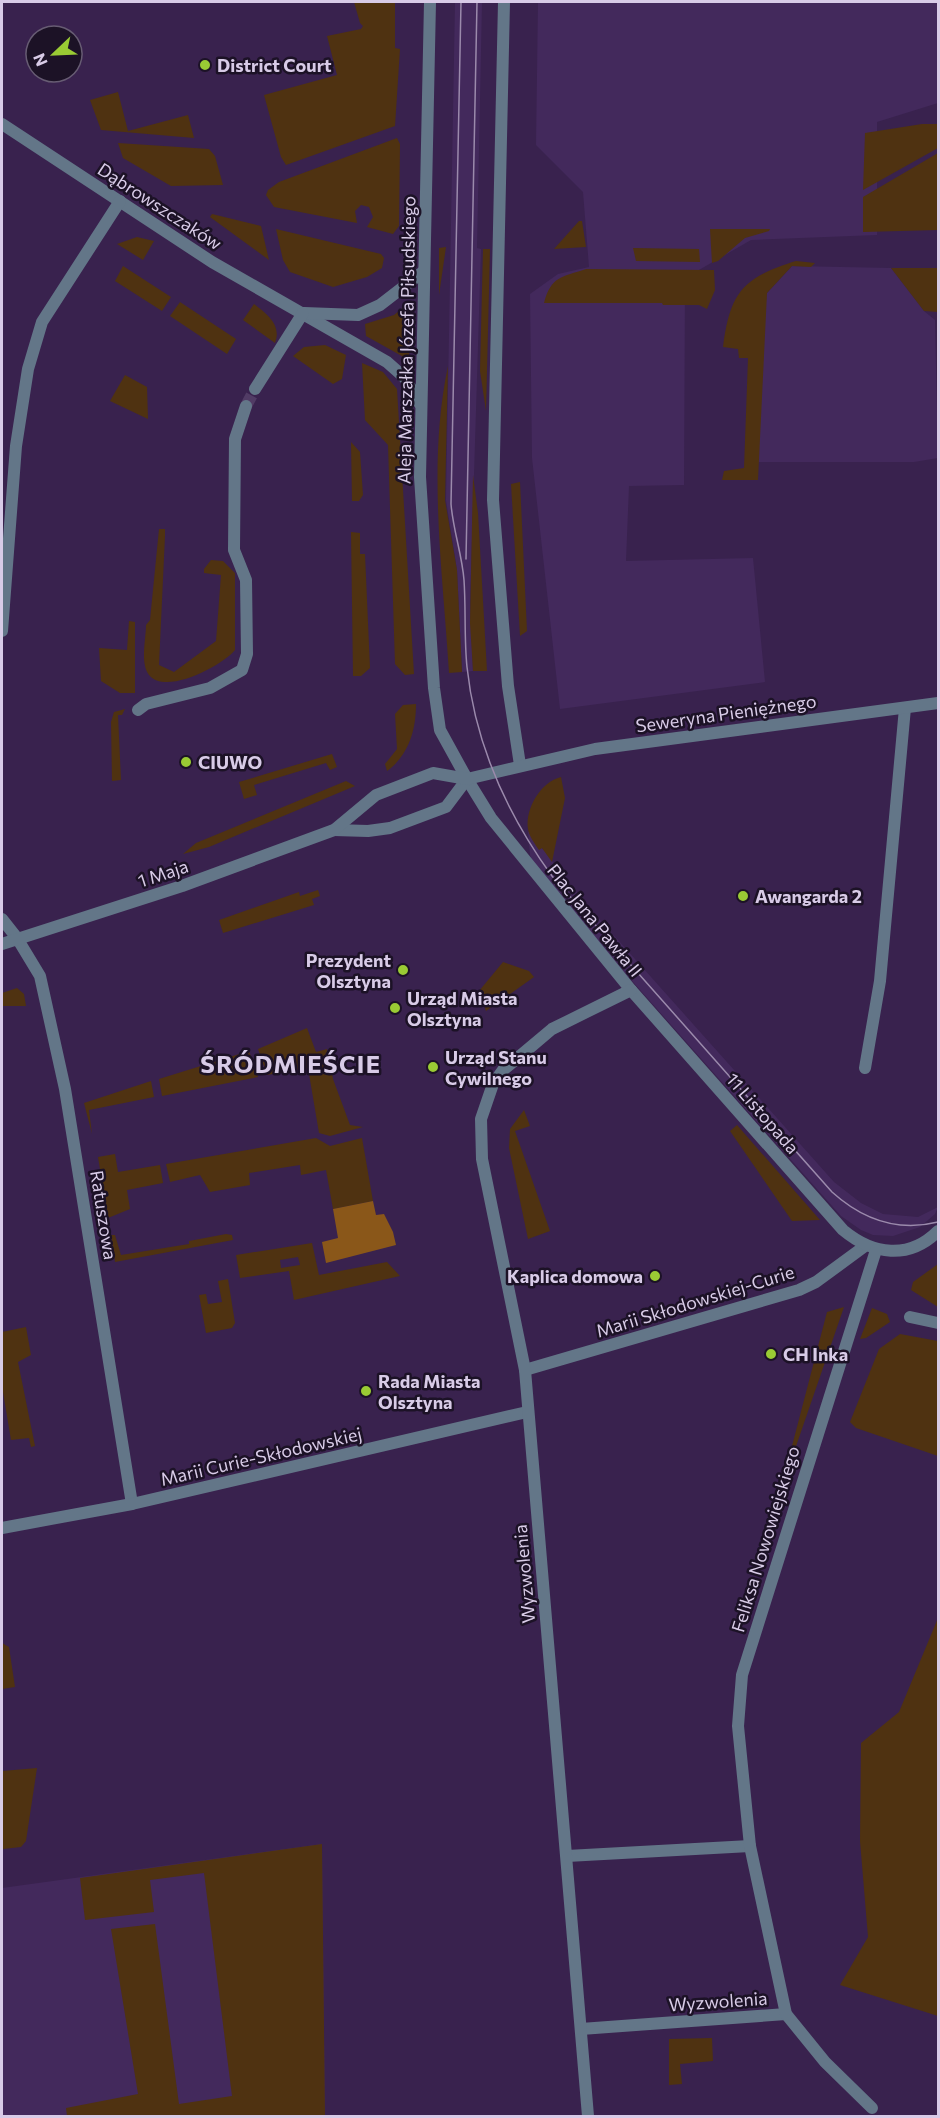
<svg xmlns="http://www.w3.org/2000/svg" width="940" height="2118" viewBox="0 0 940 2118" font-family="Commissioner,sans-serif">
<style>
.built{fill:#43295c}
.green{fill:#4f3211;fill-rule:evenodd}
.forest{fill:#8a5719}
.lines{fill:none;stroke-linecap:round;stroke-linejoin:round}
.minor-tunnel{stroke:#513b65;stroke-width:12;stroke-dasharray:12 6;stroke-linecap:butt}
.pedestrian{stroke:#637688;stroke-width:12}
.minor{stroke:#637688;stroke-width:12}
.tertiary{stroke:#637688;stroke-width:12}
.tram{stroke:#9b8aac;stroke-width:1.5}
.poi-dot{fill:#9acb34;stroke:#1c1226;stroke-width:2}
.labels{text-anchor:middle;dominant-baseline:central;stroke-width:5;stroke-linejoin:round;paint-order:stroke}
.poi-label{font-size:18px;font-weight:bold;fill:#d8cbe7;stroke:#1c1226;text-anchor:start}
.street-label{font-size:18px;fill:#d8cbe7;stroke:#1c1226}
.district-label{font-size:24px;font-weight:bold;letter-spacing:1.5px;fill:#d8cbe7;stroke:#1c1226}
</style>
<rect width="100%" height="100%" fill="#39224e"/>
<g class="built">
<path d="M455,2H482L477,248L481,249L470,604L473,671L462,672L457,570L446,500Z"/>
<path d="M538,2H938V103L877,122V235L751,240L685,278L684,485L629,486L626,561L753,558L765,682L560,709L532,458L530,294L558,274L589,267L583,192L536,145Z"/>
<path d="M792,266L891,268L924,311L935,320L938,458L914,462H746L767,293Z"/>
<path d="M528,831L539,849L542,848L585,903L834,1182L861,1203L883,1214L918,1217L938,1207L935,1214L920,1227L893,1236L873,1235L861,1230L841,1216L553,892L534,867L530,855Z"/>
<path d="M322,1844L325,2116H2V1888Z"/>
</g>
<g class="green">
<path d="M354,2H395V48L400,49L395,126L286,165L281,157L264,95L337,75L327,36L361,29L363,26L360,23Z"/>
<path d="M118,92L128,131L188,115L194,138L101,130L90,100Z"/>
<path d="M922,124H938V148L863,190L865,133Z"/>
<path d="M397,138L400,144L399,226L393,234L367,227L373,217L369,207L361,205L355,211L357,223L274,207L266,195L268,190L279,182Z"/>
<path d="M118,143L209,149L215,156L223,185L171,186L123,158Z"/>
<path d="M938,153V230L863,232V197Z"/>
<path d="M212,214L261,226L269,260L210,217Z"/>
<path d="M579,221H582L586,247L554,249Z"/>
<path d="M276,229L381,254L384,258L382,268L367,277L333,287L290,272L283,260Z"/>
<path d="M710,229H770L769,231L745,238L718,261L712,263Z"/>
<path d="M137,237L154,241L143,260L117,244Z"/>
<path d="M446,247L439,295V248Z"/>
<path d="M633,248L699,249L700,262L636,261Z"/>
<path d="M483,249H490L486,411L480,371Z"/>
<path d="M796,261L815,263L811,267L792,266L767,293L758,480H722L724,471L744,468L748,358H739L738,349L723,347C730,291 744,277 796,261Z"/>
<path d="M123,266L171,297L162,311L115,281Z"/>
<path d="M891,268H938V312L924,311Z"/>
<path d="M586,269L714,270L715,290L707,309L699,305H663L662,303H544C551,276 562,277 586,269Z"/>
<path d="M411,301L409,360L366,336L365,324L394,315Z"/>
<path d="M180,302L236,339L227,354L170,316Z"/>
<path d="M254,304C267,314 282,325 275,343L243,320Z"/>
<path d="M325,345L346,355L342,379L333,384L293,356L304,347Z"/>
<path d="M362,363L383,372L397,389L414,674L405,675L395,664L388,445L365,420Z"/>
<path d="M448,366L445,500L457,570L462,672L449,673C443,572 427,465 448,366Z"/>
<path d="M125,375L147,387L148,419L110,401Z"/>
<path d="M351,442L360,452L363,495L359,501H352Z"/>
<path d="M473,475L478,513L487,671H473L470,623Z"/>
<path d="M520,482L527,631L520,636L511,484Z"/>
<path d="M159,529H165V536L159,665L174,672L216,641L221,575L204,573V569L211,560L223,561L235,573V650C223,665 166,696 149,675C140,663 146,639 146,625L150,620Z"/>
<path d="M351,532L360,533V554H365L370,668L361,676H353Z"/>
<path d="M129,621L135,622V693H120L101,681L99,648L127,650Z"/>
<path d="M416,704C416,730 409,755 387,771L385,764L397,749L395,714L403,705Z"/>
<path d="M125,709L122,715H118L121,780L112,781L111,722L114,712Z"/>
<path d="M332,754L337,767L330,770L326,763L254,785L257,795L244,799L239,782Z"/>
<path d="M561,777L565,798L552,862L542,848L539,850C535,844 529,836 528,829C525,808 541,782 561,777Z"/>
<path d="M346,781L355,786L209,847L183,854L196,843Z"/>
<path d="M318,890L320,896L312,899L314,905L223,933L219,920L299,892L300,896Z"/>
<path d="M503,962L529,971L534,977L486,1011L479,991Z"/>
<path d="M17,988L24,994L26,1006H2V993Z"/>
<path d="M307,1028L316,1052L327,1049L333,1079L350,1125L363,1127L330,1136L319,1133L308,1068L267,1075L258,1049Z"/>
<path d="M249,1051L258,1077L162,1096L159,1079Z"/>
<path d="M151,1081L154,1097L89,1110L92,1134L84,1103Z"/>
<path d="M524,1110L530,1126L515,1131L550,1231L528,1239L509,1148L510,1129Z"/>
<path d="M737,1125L820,1220L792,1221L730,1131Z"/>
<path d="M316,1138L330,1146L362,1138L373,1201L333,1209L326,1170L301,1175L300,1165L249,1173L250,1185L210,1192L200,1175L170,1182L166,1164Z"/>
<path d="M115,1154L118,1172L160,1165L163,1183L127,1190L130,1209L108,1218L98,1157Z"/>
<path d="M226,1234L232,1235L233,1240L115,1262L111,1235H115L121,1255L189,1244V1241Z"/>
<path d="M312,1243L319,1275L387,1262L400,1276L294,1300L289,1271L240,1278L236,1255ZM298,1257L300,1265L281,1268L280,1260Z"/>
<path d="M938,1264V1307L911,1290L913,1282Z"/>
<path d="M228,1279L235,1323L232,1328L206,1333L199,1295L206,1294L208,1304L222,1302L218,1281Z"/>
<path d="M844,1307L793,1455L792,1446L827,1312Z"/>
<path d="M872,1308L887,1314L890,1322L866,1338L860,1339Z"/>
<path d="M26,1327L31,1355L18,1362L35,1446L31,1447L29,1438L11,1440L2,1386V1332Z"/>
<path d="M900,1334L938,1341V1456L856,1428L850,1422L879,1349Z"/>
<path d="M938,1618V2016L840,1985L868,1937L860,1841L861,1743L899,1712Z"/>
<path d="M2,1643L9,1647L15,1687L2,1689Z"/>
<path d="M37,1768L26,1841L21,1847L3,1849L2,1771Z"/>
<path d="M322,1844L325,2116H67L66,2108L138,2094L111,1929L155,1924L179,2104L232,2096L204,1873L150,1880L154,1912L85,1920L80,1878Z"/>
<path d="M712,2038L713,2061L680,2064L682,2084L669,2085V2039Z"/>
</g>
<path class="forest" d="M373,1201L376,1215L384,1214L393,1232L396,1245L326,1263L322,1242L338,1238L333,1209Z"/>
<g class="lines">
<path class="minor-tunnel" d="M246,406L255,389"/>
<g class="pedestrian">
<path d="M910,1317L938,1323"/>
<path d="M525,1370L799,1290L816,1282L865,1246"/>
</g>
<g class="minor">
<path d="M2,124L212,262L387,362L405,378L420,404"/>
<path d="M304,313L358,315L380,305L424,271"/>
<path d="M255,389L303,313"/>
<path d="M2,631L16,446L28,369L42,322L120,201"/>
<path d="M138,710L146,704L210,688L242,670L247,654L246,580L234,550L235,439L246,406"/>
<path d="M467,779L491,818L631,990L843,1230C873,1255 909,1260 938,1231"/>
<path d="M2,919L17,938L40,976L65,1089L132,1504"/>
<path d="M865,1068L880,981L905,708"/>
<path d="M2,1528L132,1504L527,1412"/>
<path d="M567,1856L750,1846"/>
<path d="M581,2029L786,2014"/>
<path d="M872,2108L825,2062L786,2014L750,1846L738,1726L742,1675L876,1250"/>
<path d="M588,2116L525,1370L482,1159L481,1119L493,1084L503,1070L520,1056L552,1029L631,990"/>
</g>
<g class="tertiary">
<path d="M430,2L420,477L434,688L440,730L467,779"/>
<path d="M504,2L493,500L508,686L520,765"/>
<path d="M334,830L368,831L390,828L446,807L467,779"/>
<path d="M2,944L182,886L334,830L376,795L433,773L467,779L595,749L938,703"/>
</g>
<g class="tram">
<path d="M461,2L451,504C453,530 462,554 464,580C466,609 464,638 467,667C475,743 507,814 552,876L832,1192C863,1220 898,1232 938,1222"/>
<path d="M466,559L477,2"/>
</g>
</g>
<g class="poi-dot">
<circle cx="205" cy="65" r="6"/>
<circle cx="186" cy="762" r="6"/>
<circle cx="743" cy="896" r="6"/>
<circle cx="403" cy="970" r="6"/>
<circle cx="395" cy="1008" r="6"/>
<circle cx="433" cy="1067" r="6"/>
<circle cx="655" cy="1276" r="6"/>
<circle cx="771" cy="1354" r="6"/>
<circle cx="366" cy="1391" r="6"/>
</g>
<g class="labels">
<g class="poi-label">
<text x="217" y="65">District Court</text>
<text x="198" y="762">CIUWO</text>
<text x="755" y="896">Awangarda 2</text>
<text x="391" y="960" text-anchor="end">Prezydent<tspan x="391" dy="21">Olsztyna</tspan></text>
<text x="407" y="998">Urząd Miasta<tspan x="407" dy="21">Olsztyna</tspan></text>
<text x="445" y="1057">Urząd Stanu<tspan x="445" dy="21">Cywilnego</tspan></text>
<text x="643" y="1276" text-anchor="end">Kaplica domowa</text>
<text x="783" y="1354">CH Inka</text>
<text x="378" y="1381">Rada Miasta<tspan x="378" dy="21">Olsztyna</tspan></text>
</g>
<g class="street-label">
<text transform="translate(160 206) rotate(33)">Dąbrowszczaków</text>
<text transform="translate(406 340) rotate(-89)">Aleja Marszałka Józefa Piłsudskiego</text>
<text transform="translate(726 713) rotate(-8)">Seweryna Pieniężnego</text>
<text transform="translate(163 873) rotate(-18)">1 Maja</text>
<text transform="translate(595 920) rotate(51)">Plac Jana Pawła II</text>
<text transform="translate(763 1113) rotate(49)">11 Listopada</text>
<text transform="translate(104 1215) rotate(81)">Ratuszowa</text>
<text transform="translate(695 1301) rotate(-17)">Marii Skłodowskiej-Curie</text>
<text transform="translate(261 1456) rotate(-13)">Marii Curie-Skłodowskiej</text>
<text transform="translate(765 1539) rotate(-73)">Feliksa Nowowiejskiego</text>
<text transform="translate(524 1574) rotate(-95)">Wyzwolenia</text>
<text transform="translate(718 2001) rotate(-4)">Wyzwolenia</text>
</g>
<g class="district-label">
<text x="291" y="1063">ŚRÓDMIEŚCIE</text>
</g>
</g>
<rect width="940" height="2118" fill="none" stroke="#d8cbe7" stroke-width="6"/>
<g transform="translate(54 54) rotate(247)"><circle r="28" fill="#1c1226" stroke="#675c73" stroke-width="1.5"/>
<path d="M0-4.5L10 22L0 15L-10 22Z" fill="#9acb34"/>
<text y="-9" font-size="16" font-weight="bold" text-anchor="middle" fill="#d8cbe7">N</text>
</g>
</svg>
